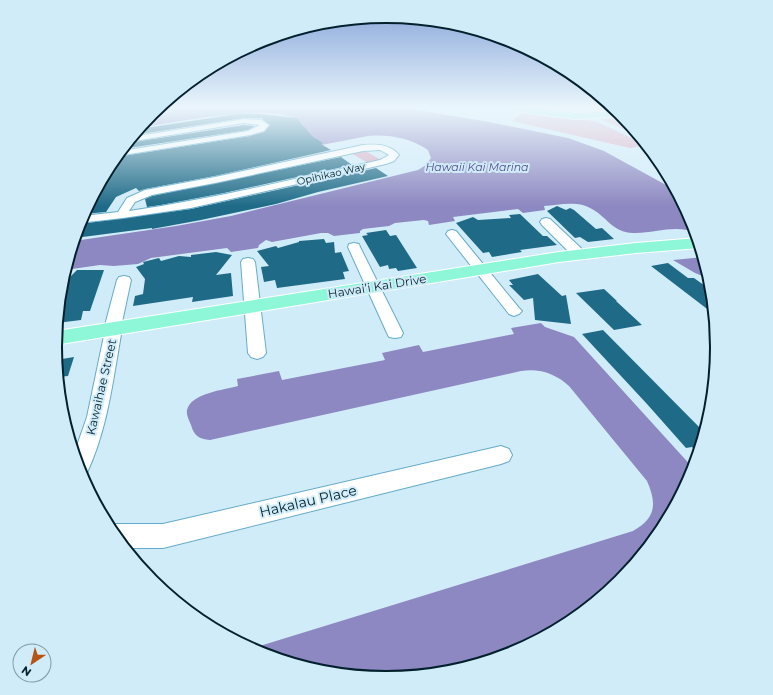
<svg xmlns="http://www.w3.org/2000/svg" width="773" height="695" viewBox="0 0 773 695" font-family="Montserrat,sans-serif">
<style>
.green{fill:#daaec4}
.water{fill:#8d88c1}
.building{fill:#1f6b87}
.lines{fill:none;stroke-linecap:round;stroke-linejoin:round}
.minor-casing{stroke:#64abc9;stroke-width:2}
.major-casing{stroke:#fff;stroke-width:2}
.minor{fill:#fff;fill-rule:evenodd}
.major{fill:#8ef7d7;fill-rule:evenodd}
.labels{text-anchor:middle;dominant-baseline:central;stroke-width:4;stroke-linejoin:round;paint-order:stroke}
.far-street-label{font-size:10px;fill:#03212d;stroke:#d1ecf9}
.far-water-label{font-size:11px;font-style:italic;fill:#544a91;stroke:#d1ecf9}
.street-label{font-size:12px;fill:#03212d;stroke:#d1ecf9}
.near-street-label{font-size:14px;fill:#03212d;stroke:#d1ecf9}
.rim{fill:none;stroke:#03212d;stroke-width:2}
</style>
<rect width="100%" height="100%" fill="#d1ecf9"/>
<g class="green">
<path d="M522,113L595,121L647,145L630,148L512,121Z"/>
<path d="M625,118L640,136L600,119Z"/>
<path d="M364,150L381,160L368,163L351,153Z"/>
</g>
<g class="water">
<path d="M158,108H406L489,122L568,138L604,151L677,191L693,221L697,234C678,223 654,234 633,233C612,232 608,218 592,209C578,200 558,205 544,206L545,210L523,213L518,209L453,217L455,221L429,225L428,221L424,220L395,223L389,226L363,229L360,231V233L334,236L328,233H321L272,242L266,240L259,245L258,248L231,252L227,248L151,258L138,264L114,266L100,265L65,270L74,241L176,226L231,216L418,170L426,165L431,158L428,150C411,138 388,134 368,136L98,188L108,169L305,129C298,96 164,124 140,128Z"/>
<path d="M704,257L710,279L695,273L673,260Z"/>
<path d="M541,323L545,327L574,337L694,469L662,532L621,582L570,623L513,654L451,673L386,679L322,673L259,654L250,649L633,531C656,518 657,504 647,481L569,386C556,374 540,368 521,371L210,440C199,439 194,436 191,425C189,420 186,415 187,410C191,393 224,390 238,386L237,379L279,371L282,380L385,360L382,353L419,345L423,352L514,334L511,328Z"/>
</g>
<g class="building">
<path d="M237,114H261L297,118L312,136L323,143L321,144L331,150L215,176L145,189L139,191L136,188L116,197L106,212L84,214L111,163L116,157L250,136L264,132L270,125L261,118H244L134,135L139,129Z"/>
<path d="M244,125L255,126L248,130L122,149L127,143Z"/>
<path d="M341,157L352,165L224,193L161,205L147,207L145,199L152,196Z"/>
<path d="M376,168L388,176L318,192L276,204L201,220L152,229V228L75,238L79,224L191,209Z"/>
<path d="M557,206L566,210L570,208L574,210L596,229L602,228L614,239L588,242L580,237L575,238L547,211Z"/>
<path d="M520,214L543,236H547L557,245L520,250L522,252L492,257L489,252L483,253L456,223L473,217L478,220L511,218L509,215Z"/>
<path d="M386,230L390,236L396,235L417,268L398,271L396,268L389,269L388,265L380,267L362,236L368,235L366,233Z"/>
<path d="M324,239L326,243L334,242L335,253L341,252L349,271L343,272L345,279L277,288L275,280L264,282L261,267L269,266L257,251L276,246L278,248L299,242V241Z"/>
<path d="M216,252L232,255L216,275L231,273L233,296L192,302L193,297L133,306L135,296L143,294L145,279L136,267L144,264L143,262L159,258L161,261L179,256L191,257V255Z"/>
<path d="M668,263L688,278H694L712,291L715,315L651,266Z"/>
<path d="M77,270H104L90,311H83L81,320L57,323L61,286Z"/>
<path d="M538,274L562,296L566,295L571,324L535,320L533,298L524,300L509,285H513L509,280Z"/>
<path d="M604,289L617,301H616L642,325L614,330L576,293Z"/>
<path d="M603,330L705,433L699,454L692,447L686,448L647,404L582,334Z"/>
<path d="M74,357L68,376L58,377L56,360Z"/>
</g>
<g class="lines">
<g class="minor-casing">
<g id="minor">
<path d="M244,119L261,120L269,125L264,131L250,135L117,156L121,151L248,131L260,125L244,123L128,142L132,137Z"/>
<path d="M363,145C376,144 390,144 399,155L394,161L386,164L191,208L123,218L79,223L83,216L118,212L127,198L145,190L215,177ZM380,150L389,155L380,160C297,178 214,199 129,211L135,202L152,195L215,183L363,151Z"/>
<path d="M546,218L550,219L584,251L586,254L584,257H574L542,225L540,222L542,219Z"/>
<path d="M452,230L456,231L519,308L522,311L519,314L514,316L509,314L446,234L448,231Z"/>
<path d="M354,243L359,244L360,247L403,333L401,337L395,338L389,337L387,333L348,247L349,244Z"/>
<path d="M248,258L253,259L255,262L266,353L263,357L257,359L251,357L248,353L241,262L243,259Z"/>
<path d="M124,276L129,277L131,280L121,327L122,329C113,379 108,429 86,475L81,476L74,454L87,417L105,331L104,329L117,280L119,277Z"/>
<path d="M501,446L509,449L512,455L509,461L501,464L163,548H124L108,527L114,524H163Z"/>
</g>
</g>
<g class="major-casing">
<g id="major">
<path d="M509,108H539L576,113L619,111L624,116L576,119L513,111Z"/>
<path d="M698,238L700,248L636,253L559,262L55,345L57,331L559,252L636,243Z"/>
</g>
</g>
<use href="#minor" class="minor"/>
<use href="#major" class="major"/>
</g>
<linearGradient id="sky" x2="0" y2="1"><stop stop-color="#83a2d8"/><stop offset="0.52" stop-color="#eaf6fc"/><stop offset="1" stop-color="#eaf6fc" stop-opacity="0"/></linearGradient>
<rect width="773" height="206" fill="url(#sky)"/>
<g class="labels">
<g class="far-street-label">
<text transform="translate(331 174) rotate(-13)">Opihikao Way</text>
</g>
<g class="far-water-label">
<text x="477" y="167">Hawaii Kai Marina</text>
</g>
<g class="street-label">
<text transform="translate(377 286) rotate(-9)">Hawai’i Kai Drive</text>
<text transform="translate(101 387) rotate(-77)">Kawaihae Street</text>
</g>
<g class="near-street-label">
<text transform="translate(308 501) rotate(-13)">Hakalau Place</text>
</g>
</g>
<path d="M0 0H773V695H0ZM62 347a324 324 0 1 1 648 0a324 324 0 1 1-648 0Z" fill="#d1ecf9" fill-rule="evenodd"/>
<path class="rim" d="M62 347a324 324 0 1 1 648 0a324 324 0 1 1-648 0Z"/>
<g transform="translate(32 663) rotate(215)"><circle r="19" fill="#d1ecf9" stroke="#7f9ba7"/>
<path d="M0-3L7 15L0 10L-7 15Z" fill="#b55415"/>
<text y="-6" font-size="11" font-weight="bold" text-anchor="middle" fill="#03212d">N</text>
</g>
</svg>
